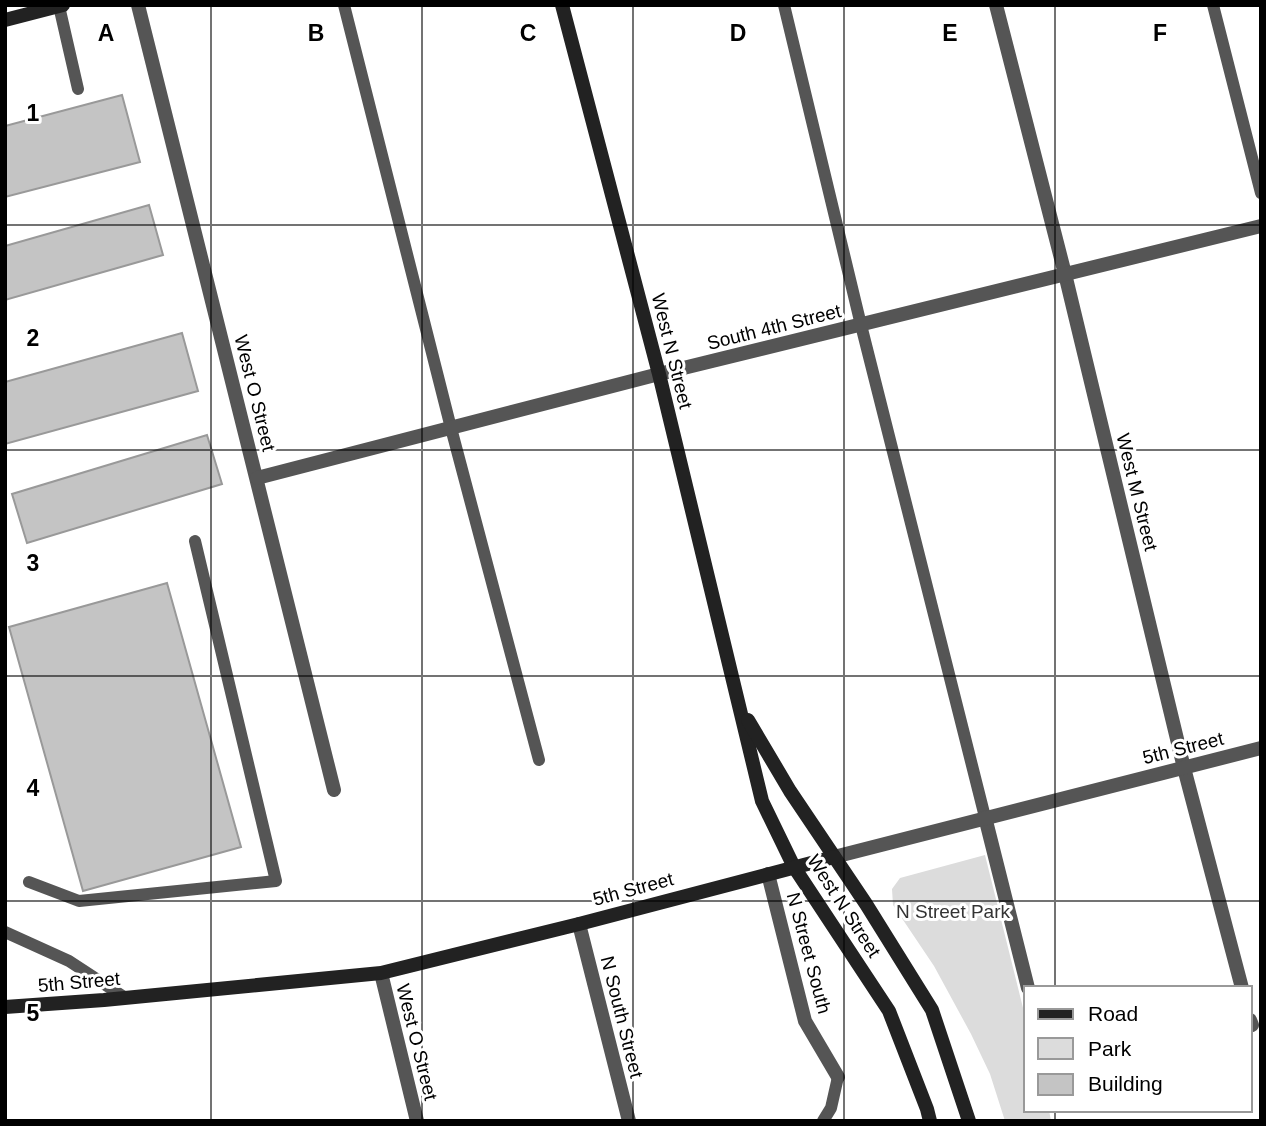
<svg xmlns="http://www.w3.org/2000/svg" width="1266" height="1126" viewBox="0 0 1266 1126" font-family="Arial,sans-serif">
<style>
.green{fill:#dcdcdc}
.building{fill:#c4c4c4;stroke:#999;stroke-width:2}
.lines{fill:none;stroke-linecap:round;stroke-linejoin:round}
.lane{stroke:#555;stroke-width:12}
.street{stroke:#555;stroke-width:14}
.secondary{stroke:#222;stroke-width:14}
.grid{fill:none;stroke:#000;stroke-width:2;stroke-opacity:0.55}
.labels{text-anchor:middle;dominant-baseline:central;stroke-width:6;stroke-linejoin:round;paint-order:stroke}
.street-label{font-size:19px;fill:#000;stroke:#fff}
.park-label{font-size:19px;fill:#333;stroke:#fff}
.grid-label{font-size:23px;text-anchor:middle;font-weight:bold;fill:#000;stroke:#fff;stroke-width:6;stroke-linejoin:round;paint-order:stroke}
</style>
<rect width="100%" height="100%" fill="#fff"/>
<path class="green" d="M985,855L1026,1020V1110H1049L1051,1121H1005L990,1074L971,1034L934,966L893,905L892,889L900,878Z"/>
<g class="building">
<path d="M122,95L140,162L5,197V126Z"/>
<path d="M149,205L163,255L5,300V246Z"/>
<path d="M182,333L198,391L5,444V382Z"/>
<path d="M207,435L222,484L27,543L12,494Z"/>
<path d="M167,583L241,847L83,891L9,627Z"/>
</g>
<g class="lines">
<g class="lane">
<path d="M344,5L451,428L539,760"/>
<path d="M784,5L861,325L985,817"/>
<path d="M1213,5L1261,193"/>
<path d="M59,6L78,89"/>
<path d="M29,882L79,901L276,881L195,541"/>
<path d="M5,932L69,961L124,997"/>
<path d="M823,1121L831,1108L838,1077"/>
</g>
<g class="street">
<path d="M138,5L334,790"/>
<path d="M996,5L1065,274L1184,768L1242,988"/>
<path d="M257,478L659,374L1261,226"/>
<path d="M985,817L1028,988"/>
<path d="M834,857L1261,748"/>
<path d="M768,874L805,1021L838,1077"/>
<path d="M579,924L629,1121"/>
<path d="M381,973L417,1121"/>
<path d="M1250,1020L1252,1025"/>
</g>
<g class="secondary">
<path d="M562,5L659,374L762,801L794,867L889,1011L927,1109L930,1121"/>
<path d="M5,20L63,5"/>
<path d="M748,720L790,791L866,904L932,1010L969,1121"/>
<path d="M5,1007L104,1000L381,973L579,924L834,857"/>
</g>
</g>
<path class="grid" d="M211,5V1121M422,5V1121M633,5V1121M844,5V1121M1055,5V988M5,225H1261M5,450H1261M5,676H1261M5,901H1261M1055,1110V1121"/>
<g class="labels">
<g class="street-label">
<text transform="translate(774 327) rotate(-14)">South 4th Street</text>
<text transform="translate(672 351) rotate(76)">West N Street</text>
<text transform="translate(255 393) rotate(76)">West O Street</text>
<text transform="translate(1137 492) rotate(76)">West M Street</text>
<text transform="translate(1183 748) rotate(-14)">5th Street</text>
<text transform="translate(633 889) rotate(-15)">5th Street</text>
<text transform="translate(844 906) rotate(57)">West N Street</text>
<text transform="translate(809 953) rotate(75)">N Street South</text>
<text transform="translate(79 982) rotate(-5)">5th Street</text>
<text transform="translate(622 1017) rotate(76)">N South Street</text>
<text transform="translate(417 1042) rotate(76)">West O Street</text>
</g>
<g class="park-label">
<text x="953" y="911">N Street Park</text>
</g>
</g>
<g class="grid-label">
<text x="106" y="41">A</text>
<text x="316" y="41">B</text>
<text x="528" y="41">C</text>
<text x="738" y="41">D</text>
<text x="950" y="41">E</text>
<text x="1160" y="41">F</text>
<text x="33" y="121">1</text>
<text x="33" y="346">2</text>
<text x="33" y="571">3</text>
<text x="33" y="796">4</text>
<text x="33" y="1021">5</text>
</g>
<rect width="1266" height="1126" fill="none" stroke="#000000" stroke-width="14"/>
<rect x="1024" y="986" width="228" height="126" fill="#ffffff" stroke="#999999" stroke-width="2"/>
<rect x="1038" y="1009" width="35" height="10" fill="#222222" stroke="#999999" stroke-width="2"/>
<text x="1088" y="1021" font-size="21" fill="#000000">Road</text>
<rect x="1038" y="1038" width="35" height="21" fill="#dcdcdc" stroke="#999999" stroke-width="2"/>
<text x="1088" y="1056" font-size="21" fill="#000000">Park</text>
<rect x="1038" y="1074" width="35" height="21" fill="#c4c4c4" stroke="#999999" stroke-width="2"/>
<text x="1088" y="1091" font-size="21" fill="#000000">Building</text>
</svg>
